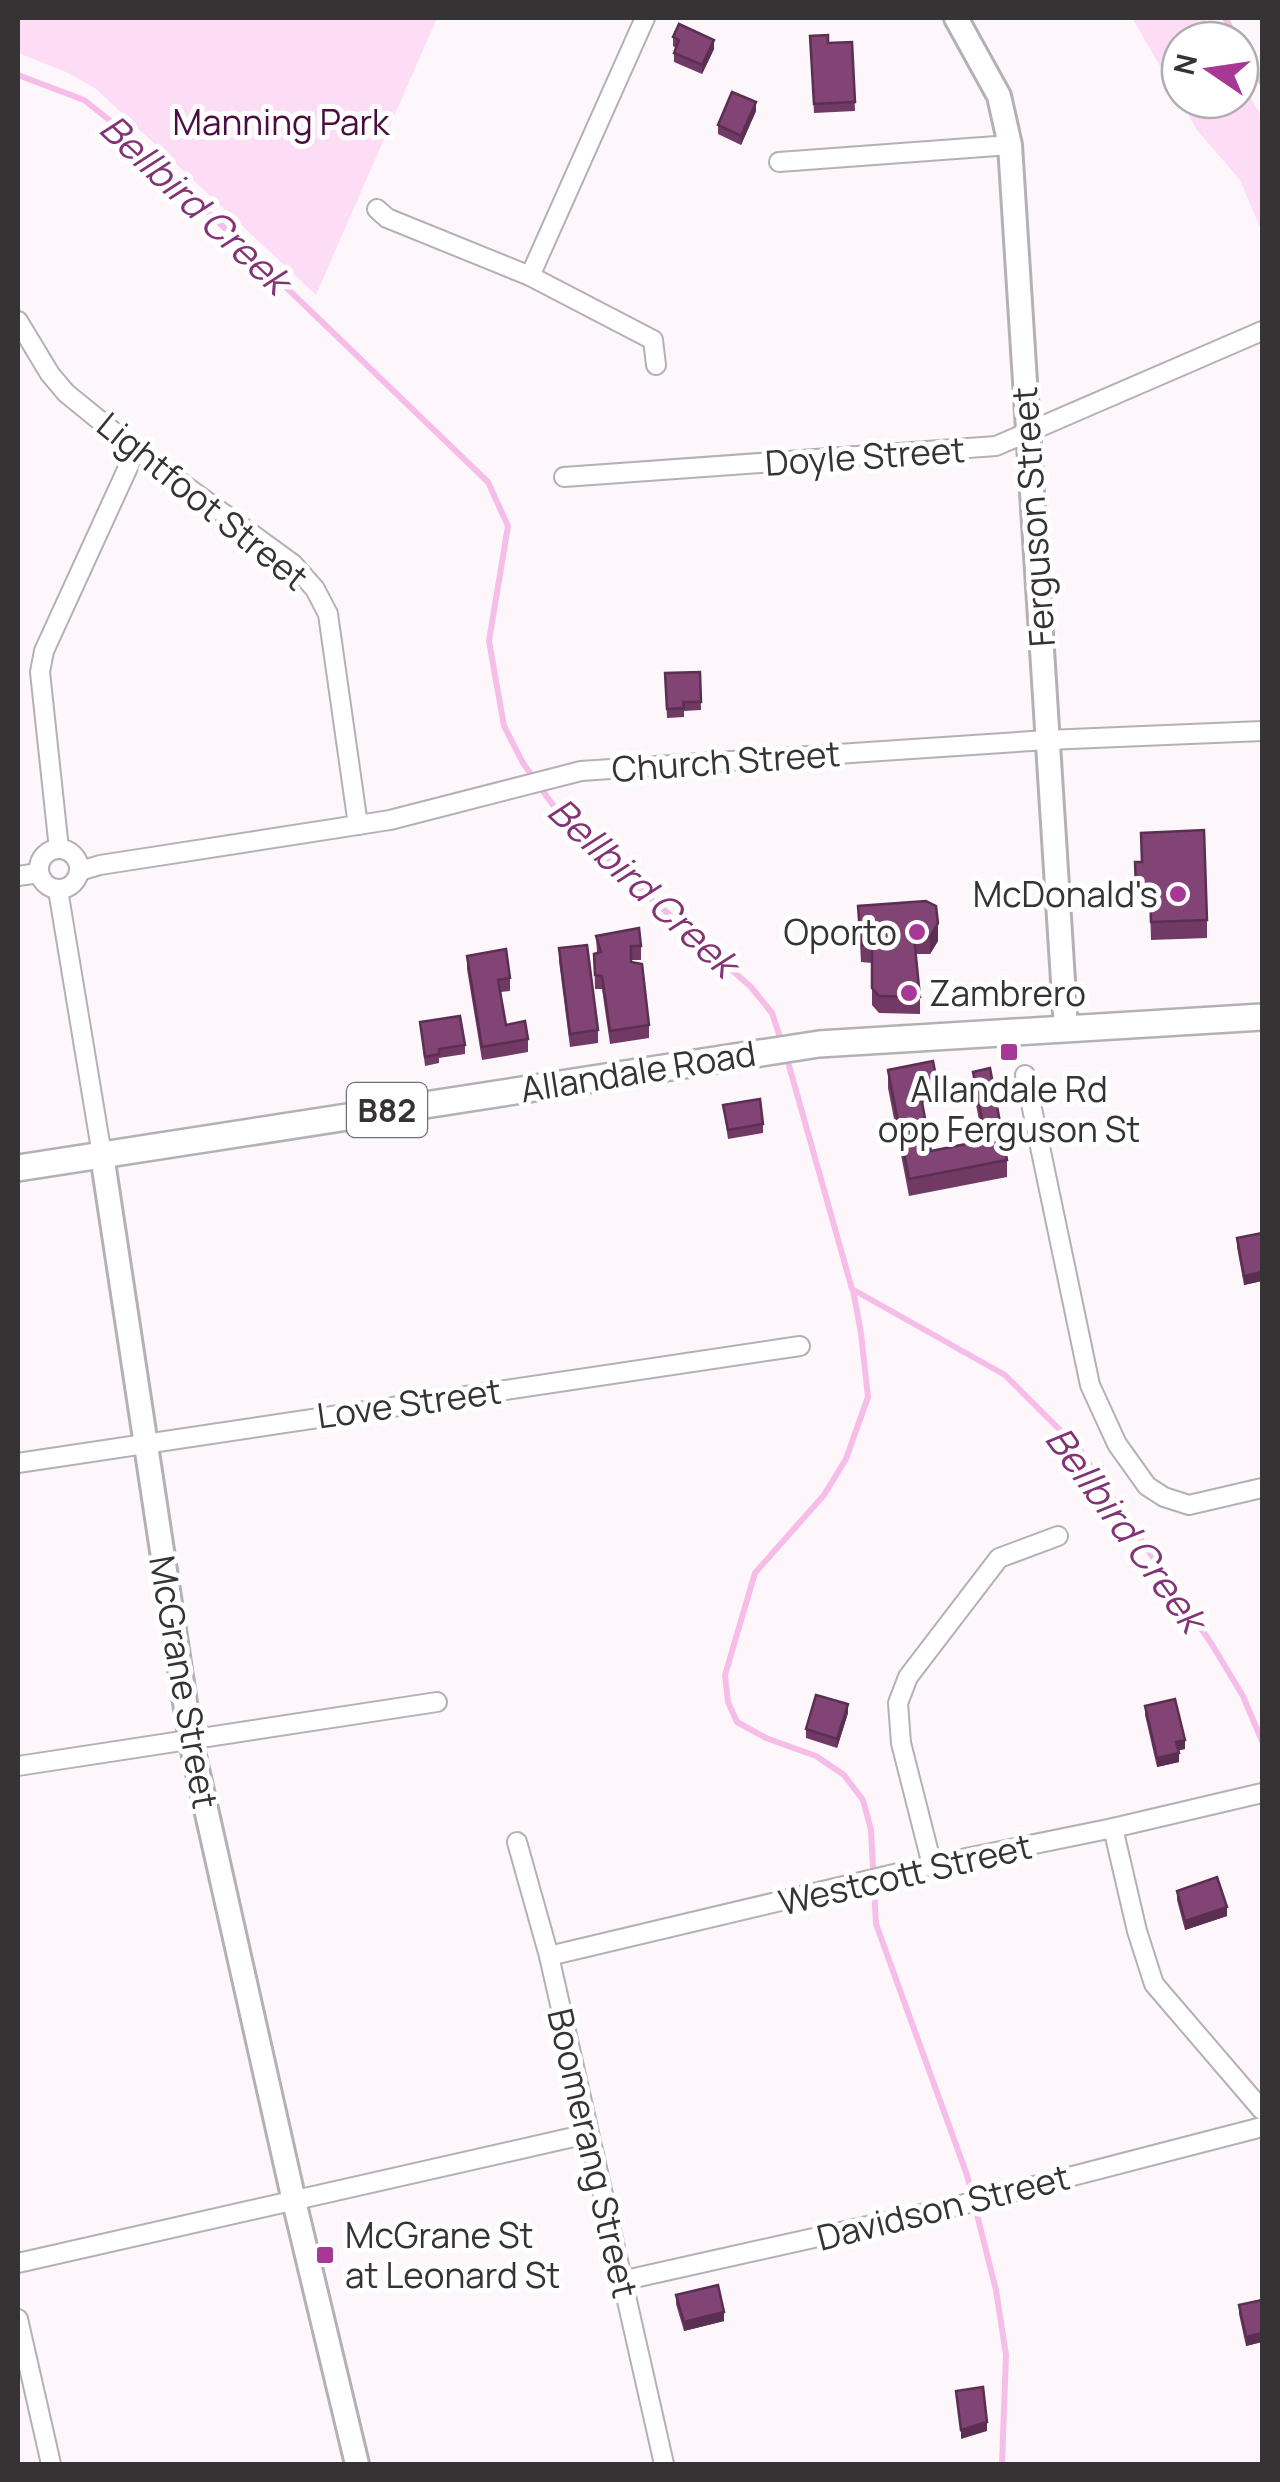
<svg xmlns="http://www.w3.org/2000/svg" width="1280" height="2482" viewBox="0 0 1280 2482" font-family="Manrope,sans-serif">
<style>
.green{fill:#fdddf5}
.lines{fill:none;stroke-linecap:round;stroke-linejoin:round}
.stream{stroke:#f7bde9;stroke-width:6}
.street-casing{stroke:#b5b0b4;stroke-width:22}
.secondary-casing{stroke:#b5b0b4;stroke-width:28}
.primary-casing{stroke:#b5b0b4;stroke-width:30}
.street{stroke:#fff;stroke-width:18}
.secondary{stroke:#fff;stroke-width:22}
.primary{stroke:#fff;stroke-width:25}
.wall{fill:#703a65}
.shaded-wall{fill:#5b2f52}
.building{fill:#824375;stroke:#5b2f52;stroke-width:2.5}
.poi-dot{fill:#a83896;stroke:#fff;stroke-width:4}
.labels{text-anchor:middle;dominant-baseline:central;stroke-width:10;stroke-linejoin:round;paint-order:stroke}
.shield{fill:#fff;stroke:#727072;stroke-width:2.5}
.shield-label{font-size:32px;font-weight:bold;fill:#363335}
.park-label{font-size:35px;fill:#4a0c41;stroke:#fff}
.street-label{font-size:35px;fill:#363335;stroke:#fff}
.poi-label{font-size:35px;fill:#363335;stroke:#fff;text-anchor:end}
.water-label{font-size:38px;font-style:italic;fill:#843376;stroke:#fff}
</style>
<rect width="100%" height="100%" fill="#fdf7fc"/>
<g class="green">
<path d="M18,18H437L316,295L96,89L66,72L18,53Z"/>
<path d="M1132,18H1204L1217,40H1180V100Z"/>
<path d="M1240,79L1262,117V232L1240,180L1197,130L1180,100H1240Z"/>
</g>
<g class="lines">
<g class="stream">
<path d="M1225,18L1238,40"/>
<path d="M1240,43L1262,83"/>
<path d="M18,75L84,100L127,134L488,482L508,526L489,641L504,726L523,763L565,822L751,987L772,1013L782,1043"/>
<path d="M786,1055L852,1289L1005,1375L1080,1450L1211,1643L1243,1696L1262,1741"/>
<path d="M853,1290L861,1333L868,1397L846,1459L824,1495L755,1573L725,1675L728,1702L737,1722L766,1738L816,1756L844,1775L863,1800L871,1830L876,1924L967,2175L996,2290L1006,2355L1002,2464"/>
</g>
<g class="street-casing">
<g id="street">
<path d="M779,162L1010,145"/>
<path d="M377,209L387,218L530,276L653,340L656,365"/>
<path d="M530,276L645,18"/>
<path d="M18,321L50,374L66,393L136,450L293,564L315,589L328,614L358,825"/>
<path d="M564,477L996,446L1262,331"/>
<circle cx="59" cy="869" r="20"/>
<path d="M59,849L40,672L44,651L136,450"/>
<path d="M80,871L100,865L390,820L581,771L1047,740L1262,731"/>
<path d="M18,876L39,873"/>
<path d="M58,890L102,1155"/>
<path d="M1025,1075L1090,1385L1117,1444L1147,1486L1164,1497L1189,1505L1262,1488"/>
<path d="M18,1463L800,1346"/>
<path d="M18,1766L437,1702"/>
<path d="M1113,1828L1137,1931L1154,1984L1262,2110"/>
<path d="M517,1842L549,1956L664,2464"/>
<path d="M932,1865L901,1743L898,1703L908,1677L999,1558L1058,1536"/>
<path d="M549,1956L932,1865L1113,1828L1262,1793"/>
<path d="M18,2263L587,2134"/>
<path d="M621,2281L957,2206L1262,2127"/>
<path d="M18,2319L51,2464"/>
</g>
</g>
<g class="secondary-casing">
<g id="secondary">
<path d="M956,18L999,96L1010,145L1066,1028"/>
<path d="M102,1155L191,1742L294,2201L357,2464"/>
</g>
</g>
<g class="primary-casing">
<path id="primary" d="M18,1168L819,1044L1262,1017"/>
</g>
<use href="#street" class="street"/>
<use href="#secondary" class="secondary"/>
<use href="#primary" class="primary"/>
</g>
<g class="wall">
<path d="M810,36L828,43L852,42L855,111L814,113Z"/>
<path d="M673,37L714,49L702,74L674,62V53L676,48L673,46Z"/>
<path d="M756,111L741,145L718,134V125Z"/>
<path d="M700,672L701,710L684,711V717L667,718L665,673Z"/>
<path d="M1135,862L1207,920V938L1151,940L1150,905L1136,906Z"/>
<path d="M858,906L938,923V941L930,954H916L920,997V1014L879,1013L872,1005V963L861,962Z"/>
<path d="M596,936L641,946V960H631L649,1025V1038L610,1044L602,989H595L594,954L597,953Z"/>
<path d="M559,948L598,1030V1043L570,1047L559,961Z"/>
<path d="M467,956L510,978V991L501,992L506,1025L528,1039V1052L482,1060L467,969Z"/>
<path d="M420,1022L465,1045V1054L439,1058V1063L425,1066Z"/>
<path d="M888,1070L937,1082V1100L922,1103L931,1151L983,1141L973,1089V1072L1007,1160V1177L909,1196L888,1088Z"/>
<path d="M723,1105L763,1124V1133L728,1139Z"/>
<path d="M1262,1233V1281L1244,1285L1237,1247V1238Z"/>
<path d="M1145,1706L1185,1749L1178,1750L1179,1762L1157,1767L1145,1715Z"/>
<path d="M848,1713L837,1748L806,1738V1729Z"/>
<path d="M1177,1891L1227,1916L1185,1930L1177,1900Z"/>
<path d="M676,2295L724,2321L684,2331L676,2304Z"/>
<path d="M1239,2305L1262,2342L1246,2346L1239,2314Z"/>
</g>
<g class="shaded-wall">
<path d="M714,40V49L702,74V65Z"/>
<path d="M756,102V111L741,145V136Z"/>
<path d="M938,923V941L930,954V937Z"/>
<path d="M1262,1272V1281L1244,1285V1276Z"/>
<path d="M848,1704V1713L837,1748V1739Z"/>
<path d="M1185,1740V1749L1176,1751V1742Z"/>
<path d="M1179,1753V1762L1157,1767V1758Z"/>
<path d="M1227,1907V1916L1185,1930V1921Z"/>
<path d="M724,2312V2321L684,2331V2322Z"/>
<path d="M1262,2333V2342L1246,2346V2337Z"/>
<path d="M987,2422V2431L961,2439V2430Z"/>
</g>
<g class="building">
<path d="M679,24L714,40L702,65L674,53L679,40L673,37Z"/>
<path d="M828,35V43L852,42L855,102L814,104L810,36Z"/>
<path d="M732,92L756,102L741,136L718,125Z"/>
<path d="M700,672L701,702H683L684,708L667,709L665,673Z"/>
<path d="M1204,830L1207,920L1151,922L1150,888H1136L1135,862H1142L1141,833Z"/>
<path d="M926,901L936,906L938,923L930,937H914L920,997L879,996L872,988V945H861L858,906Z"/>
<path d="M639,928L641,946H631V962L642,964L649,1025L610,1031L602,976L595,975L594,954L601,952L596,936Z"/>
<path d="M587,945L598,1030L570,1034L559,948Z"/>
<path d="M506,949L510,978L498,980L506,1025L525,1021L528,1039L482,1047L467,956Z"/>
<path d="M460,1016L465,1045L439,1049V1054L425,1057L420,1022Z"/>
<path d="M933,1061L937,1082L919,1086L931,1151L986,1140L973,1072L990,1068L1007,1160L909,1179L888,1070Z"/>
<path d="M760,1099L763,1124L728,1130L723,1105Z"/>
<path d="M1262,1233V1272L1244,1276L1237,1238Z"/>
<path d="M816,1695L848,1704L837,1739L806,1729Z"/>
<path d="M1175,1699L1185,1740L1176,1742L1179,1753L1157,1758L1145,1706Z"/>
<path d="M1217,1877L1227,1907L1185,1921L1177,1891Z"/>
<path d="M718,2285L724,2312L684,2322L676,2295Z"/>
<path d="M1262,2300V2333L1246,2337L1239,2305Z"/>
<path d="M983,2387L987,2422L961,2430L956,2391Z"/>
</g>
<g class="poi-dot">
<circle cx="1178" cy="894" r="10"/>
<circle cx="917" cy="932" r="10"/>
<circle cx="909" cy="993" r="10"/>
<rect x="999" y="1042" width="20" height="20" rx="5"/>
<rect x="315" y="2245" width="20" height="20" rx="5"/>
</g>
<g class="labels">
<rect class="shield" x="347" y="1083" width="80" height="54" rx="8"/>
<g class="shield-label">
<text x="387" y="1110">B82</text>
</g>
<g class="park-label">
<text x="281" y="122">Manning Park</text>
</g>
<g class="street-label">
<text transform="translate(865 456) rotate(-4)">Doyle Street</text>
<text transform="translate(203 501) rotate(39)">Lightfoot Street</text>
<text transform="translate(1033 517) rotate(-94)">Ferguson Street</text>
<text transform="translate(726 761) rotate(-4)">Church Street</text>
<text transform="translate(638 1071) rotate(-9)">Allandale Road</text>
<text transform="translate(409 1403) rotate(-8)">Love Street</text>
<text transform="translate(184 1682) rotate(80)">McGrane Street</text>
<text transform="translate(905 1874) rotate(-13)">Westcott Street</text>
<text transform="translate(593 2153) rotate(77)">Boomerang Street</text>
<text transform="translate(943 2207) rotate(-14)">Davidson Street</text>
</g>
<g class="poi-label">
<text x="1158" y="894">McDonald's</text>
<text x="897" y="932">Oporto</text>
<text x="929" y="993" text-anchor="start">Zambrero</text>
<text x="1009" y="1089" text-anchor="middle">Allandale Rd<tspan x="1009" dy="40">opp Ferguson St</tspan></text>
<text x="345" y="2235" text-anchor="start">McGrane St<tspan x="345" dy="40">at Leonard St</tspan></text>
</g>
<g class="water-label">
<text transform="translate(196 203) rotate(43)">Bellbird Creek</text>
<text transform="translate(644 886) rotate(43)">Bellbird Creek</text>
<text transform="translate(1127 1528) rotate(54)">Bellbird Creek</text>
</g>
</g>
<rect width="1280" height="2482" fill="none" stroke="#363335" stroke-width="40"/>
<g transform="translate(1210 70) rotate(283)"><circle r="48" fill="#ffffff" stroke="#afadae" stroke-width="2.5"/>
<path d="M0-8L18 38L0 25L-18 38Z" fill="#a83896"/>
<text y="-15" font-size="28" font-weight="bold" text-anchor="middle" fill="#363335">N</text>
</g>
</svg>
